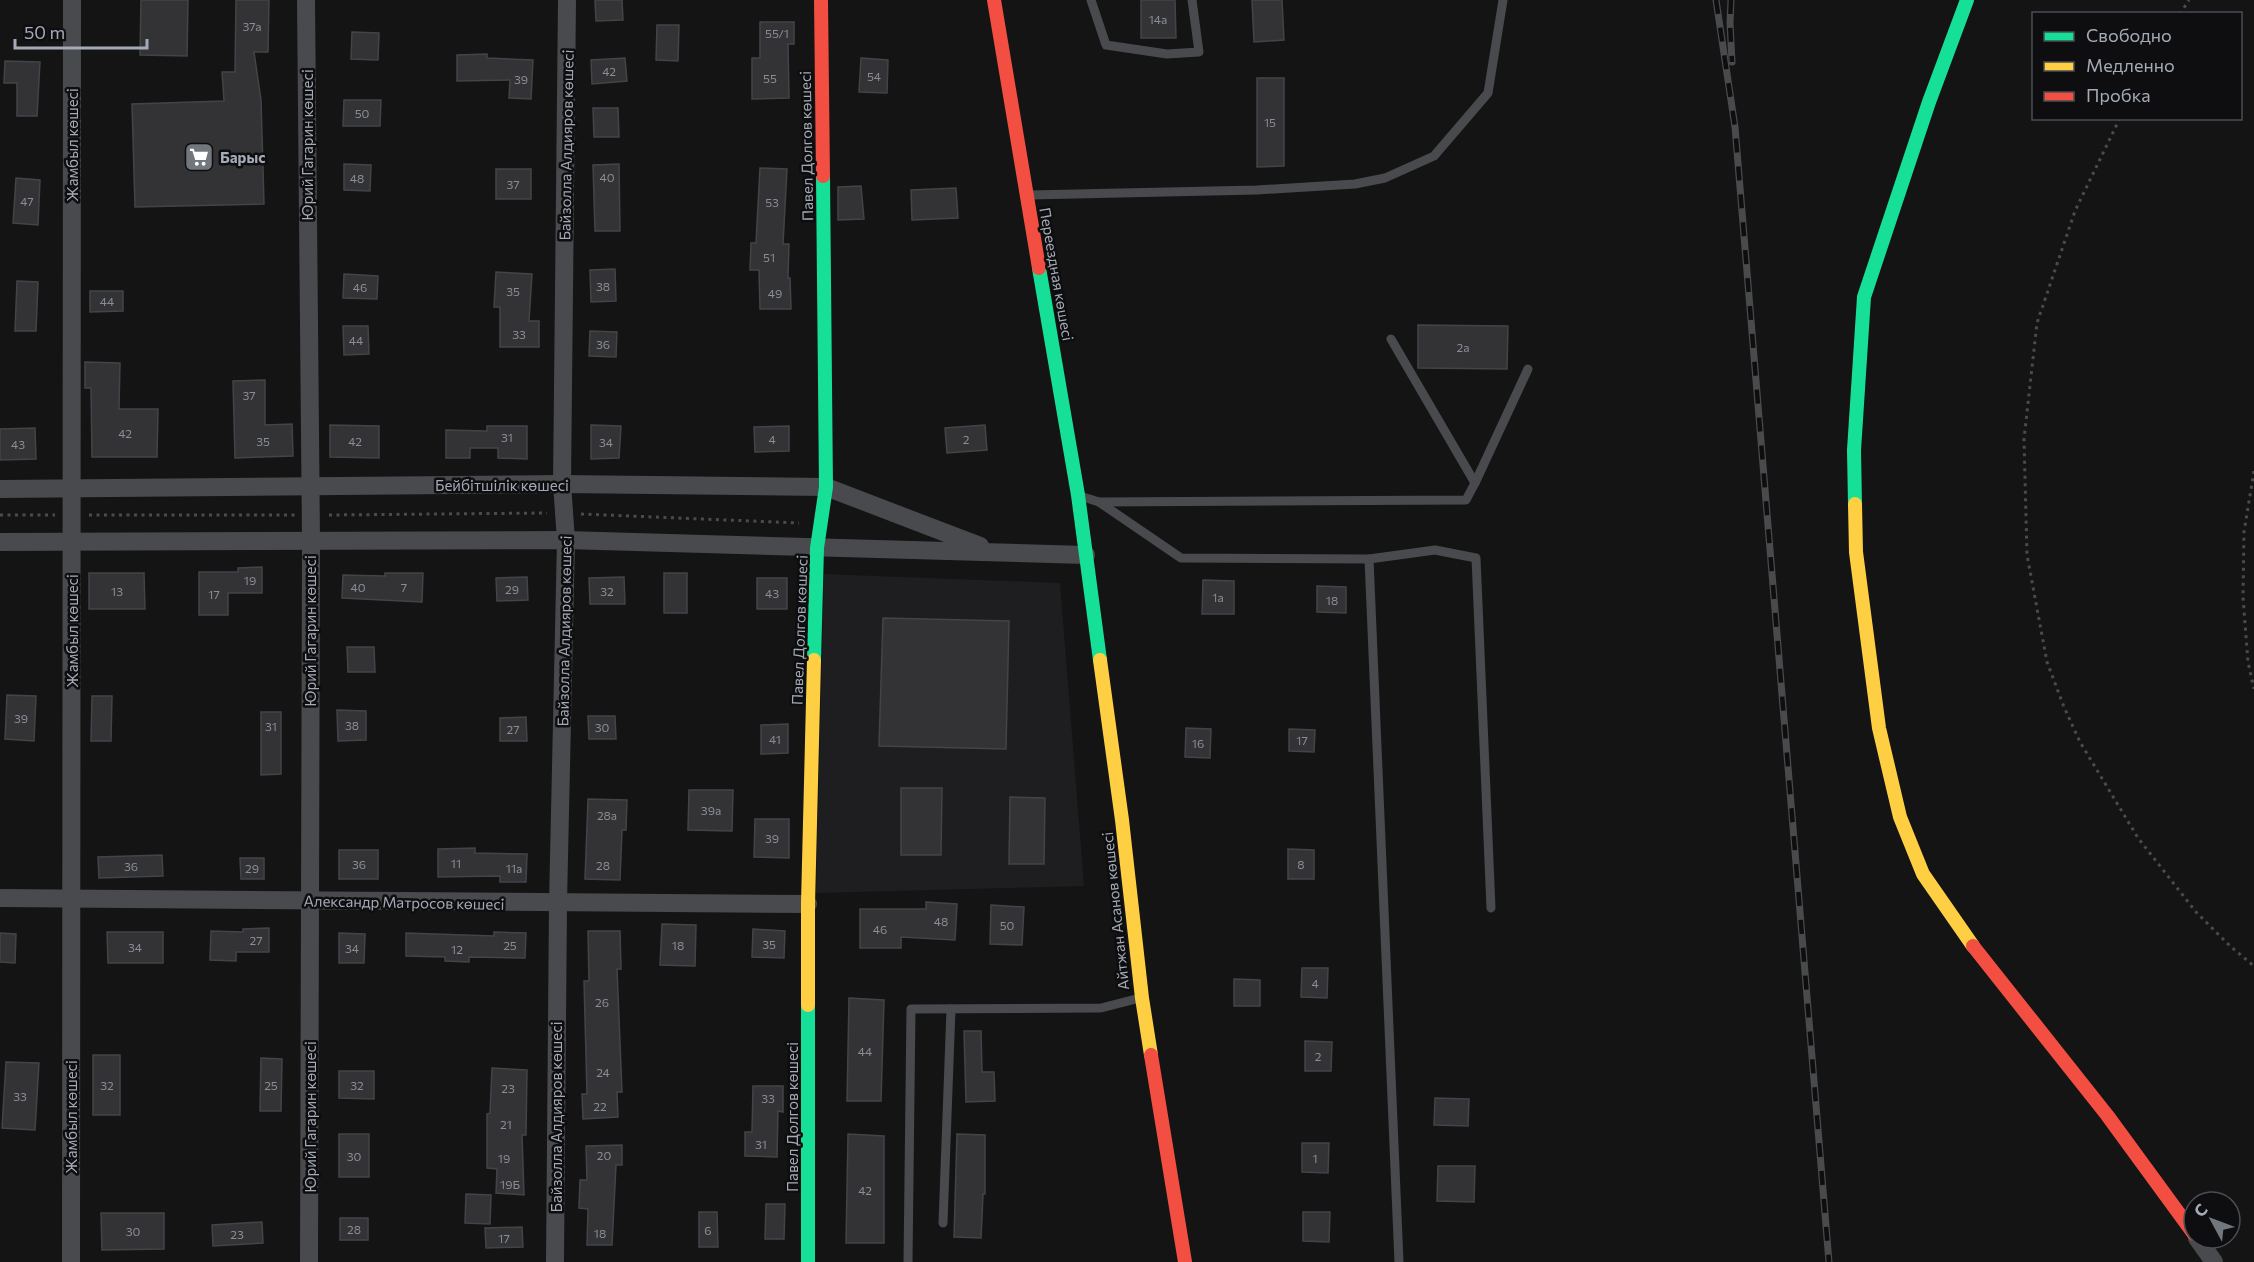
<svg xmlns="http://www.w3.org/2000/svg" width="2254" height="1262" viewBox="0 0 2254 1262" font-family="Commissioner,sans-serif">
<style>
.built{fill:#1e1e20}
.building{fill:#333335;stroke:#424448;stroke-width:1.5}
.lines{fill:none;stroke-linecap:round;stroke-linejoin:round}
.path{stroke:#4a4b4f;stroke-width:3;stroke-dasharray:3 4.5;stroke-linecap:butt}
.lane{stroke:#484a4d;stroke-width:9}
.street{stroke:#484a4d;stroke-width:18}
.fast{stroke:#16e098;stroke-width:14}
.slow{stroke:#ffcf43;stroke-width:14}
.jam{stroke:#f24e42;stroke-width:14}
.rail-casing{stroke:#484a4c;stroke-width:7}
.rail{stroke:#0e0e10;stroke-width:4.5;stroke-dasharray:14;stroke-linecap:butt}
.labels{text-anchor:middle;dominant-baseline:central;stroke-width:5;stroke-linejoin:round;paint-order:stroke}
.number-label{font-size:12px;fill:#888d96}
.street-label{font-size:15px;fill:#a4abb6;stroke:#0e0e10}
.poi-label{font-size:15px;font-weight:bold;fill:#a4abb6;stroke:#0e0e10;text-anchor:start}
</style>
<rect width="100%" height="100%" fill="#141414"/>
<path class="built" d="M824,574L1060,583L1084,886L816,893Z"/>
<g class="building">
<path d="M141,0H188L187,56L140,55Z"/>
<path d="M236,0H269L268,52H254L261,100L264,204L135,207L132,104L224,101L222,72H235Z"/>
<path d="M595,0H622L623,20L596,21Z"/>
<path d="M1141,0H1175L1176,38H1141Z"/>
<path d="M1252,0H1282L1284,40L1254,42Z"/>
<path d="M760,22H794V44H788L789,98L752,99V58H760Z"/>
<path d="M657,25H679L678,61L656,60Z"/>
<path d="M352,32L379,33L378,60L351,59Z"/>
<path d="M487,54V58L533,60L531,99L509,98L510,80L457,81V55Z"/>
<path d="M625,58L627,81L592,84L591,60Z"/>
<path d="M861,58L888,60L887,93L859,92Z"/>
<path d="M5,61L40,62L37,116H17V83H4Z"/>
<path d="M1257,78H1284V166L1257,167Z"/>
<path d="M344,100H381L380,126H343Z"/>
<path d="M593,108H618L619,137H594Z"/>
<path d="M344,164L371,165L370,191L344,190Z"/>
<path d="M619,164L620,231H595L593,165Z"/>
<path d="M760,168L787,169L783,244H789L788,278H790L791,309H760L759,270H750L751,243H756Z"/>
<rect x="496" y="169" width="35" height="30"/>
<path d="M16,178L40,180L38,225L13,223Z"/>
<path d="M861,186L864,219L838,220V187Z"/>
<path d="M956,188L958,218L912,220L911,190Z"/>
<path d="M615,269L616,301L591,302L590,270Z"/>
<path d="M496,272L532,274L529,321H539V347H500V307H494Z"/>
<path d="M344,274L378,276L377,299L343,298Z"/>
<path d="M17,281L38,282L36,331H15Z"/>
<path d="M90,291H123V311L90,312Z"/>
<path d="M1418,325L1508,326L1507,369L1418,368Z"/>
<path d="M343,326H368L369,354L344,355Z"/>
<path d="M590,331L617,332L616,357L589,356Z"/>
<path d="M85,362L120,363L119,409H158L157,457H92L91,388H85Z"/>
<path d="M265,380V425L292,424L293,456L235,458L233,381Z"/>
<path d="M330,425L379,426V458L330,457Z"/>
<path d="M591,425L621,426L619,458L591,459Z"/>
<path d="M985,425L987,450L947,453L945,428Z"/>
<path d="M487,426H527V459L498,458V448H470V458H446V430L487,431Z"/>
<path d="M789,426V451L755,452L754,427Z"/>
<path d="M35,428L36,459L0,460V429Z"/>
<path d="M262,567V593H228V615H199V572H238V568Z"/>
<path d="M89,573H144L145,609H89Z"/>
<path d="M385,573H423L422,602L342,598L343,575L385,576Z"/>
<rect x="664" y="573" width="23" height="40"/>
<path d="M527,577L528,600L497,601L496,578Z"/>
<path d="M624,577L625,604H590L589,578Z"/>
<rect x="757" y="578" width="30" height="31"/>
<path d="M1203,580L1234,581V614H1202Z"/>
<path d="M1317,586L1346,587V613L1317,612Z"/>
<path d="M883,618L1009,621L1006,749L879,746Z"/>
<path d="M347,647H374L375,672H348Z"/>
<path d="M7,695L36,696L34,741L5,739Z"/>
<path d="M92,696H112L111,741H91Z"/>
<path d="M337,710L366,711V740L338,741Z"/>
<path d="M261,712H281V774L261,775Z"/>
<path d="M588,716H615L616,739H589Z"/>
<path d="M526,717L527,741H500V718Z"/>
<path d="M788,724V753L761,754V725Z"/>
<path d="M1186,728L1211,729L1210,758L1185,757Z"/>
<path d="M1289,729L1315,730L1314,752L1289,751Z"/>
<path d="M901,788H942L941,855H901Z"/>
<path d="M689,790H733L732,831L688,830Z"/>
<path d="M1010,797L1045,798L1044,864H1009Z"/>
<path d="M588,799L627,800L626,830H622L620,880L585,879Z"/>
<path d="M755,819H789V858L754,857Z"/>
<path d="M475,848V853L527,854L526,882H500V876L438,877V849Z"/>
<path d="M1288,849L1314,850V879H1288Z"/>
<rect x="339" y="850" width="39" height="29"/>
<path d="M162,855L163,876L99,878L98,857Z"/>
<path d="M240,858H264V879H241Z"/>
<path d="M926,902L957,904L955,940L901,937V948H860V909H926Z"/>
<path d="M991,905L1024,907L1022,945L990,944Z"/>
<path d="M662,924L696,925L695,966L660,965Z"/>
<path d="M269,928V952H236V961L210,960L211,931L243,932V929Z"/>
<path d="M753,929L785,931L784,958L752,957Z"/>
<path d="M588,931H620L621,969H617L622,1092H617L618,1117L583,1119L582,1094H587L584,981H589Z"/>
<path d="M107,932H163V963H108Z"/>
<path d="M494,932L526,933L525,958L469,957V962L445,961V957L406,956V933L494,936Z"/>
<path d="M0,933L16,934L15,963L0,962Z"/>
<path d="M339,933L365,934L364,963H339Z"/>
<path d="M1302,968H1328L1327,998L1301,997Z"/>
<path d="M1234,979L1260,980V1006H1234Z"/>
<path d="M849,998L884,1000L881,1101H847Z"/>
<path d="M964,1031H981L982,1072H994L995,1101L966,1102Z"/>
<path d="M1305,1041L1332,1042L1331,1071H1305Z"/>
<rect x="93" y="1055" width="27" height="60"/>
<path d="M261,1058L282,1059L281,1111H260Z"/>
<path d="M6,1062L39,1063L35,1130L2,1128Z"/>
<path d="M492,1068L527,1070L526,1135H522L524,1195L496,1193L497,1169L487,1168V1114L490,1113Z"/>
<path d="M339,1071H374V1099L339,1098Z"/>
<path d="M753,1086H783V1112L778,1111L777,1157L745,1156V1132H752Z"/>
<path d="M1435,1098L1469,1099L1468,1126L1434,1125Z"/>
<rect x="339" y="1134" width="30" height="43"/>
<path d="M848,1134L884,1136V1243H846Z"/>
<path d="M957,1134L985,1135V1194H983L981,1238L954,1237Z"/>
<path d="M1302,1143H1329L1328,1173L1302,1172Z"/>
<path d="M622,1145V1165H616L612,1245H587L588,1209L579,1208L580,1180H587L586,1146Z"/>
<path d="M1438,1166H1475L1474,1202L1437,1201Z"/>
<path d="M466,1194L491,1195L490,1224L465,1223Z"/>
<path d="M766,1204H785L784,1239H765Z"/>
<path d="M699,1212H717L718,1247H699Z"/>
<path d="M1303,1212H1330L1329,1242L1303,1241Z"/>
<path d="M101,1213H164V1249L102,1250Z"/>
<rect x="340" y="1218" width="28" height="22"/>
<path d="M262,1222L263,1243L213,1246L212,1225Z"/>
<path d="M522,1227L523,1247L486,1248L485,1228Z"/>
</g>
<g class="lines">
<g class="path">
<path d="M2180,14L2189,0"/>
<path d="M2120,118L2075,211L2037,323L2024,439L2027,555L2047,662L2064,707L2080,742L2138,838L2196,912L2230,946L2254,966"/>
<path d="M2254,471L2244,532L2243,597L2248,662L2254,689"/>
<path d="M581,514L799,523"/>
<path d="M0,515H55"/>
<path d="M89,515H295"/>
<path d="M329,515L547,513"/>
</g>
<g class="lane">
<path d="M1091,0L1106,45L1167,54L1199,52L1192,0"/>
<path d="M1030,195L1257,190L1355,184L1385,178L1434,156L1488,93L1503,0"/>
<path d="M1475,483L1528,369"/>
<path d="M1080,496L1099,502L1181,558L1369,559L1399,1262"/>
<path d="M1099,502L1466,500L1475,483L1391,339"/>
<path d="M1369,559L1435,550L1476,558L1491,908"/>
<path d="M943,1223L951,1009"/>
<path d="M908,1262L911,1009L1101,1008L1140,998"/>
</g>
<g class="street">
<path d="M306,0L311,541L309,1262"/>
<path d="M0,489L562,484L826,487L980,546"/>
<path d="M0,542L566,540L1086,555"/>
<path d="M0,898L808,904"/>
<path d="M2197,1238L2214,1262"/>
<path d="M71,1262L72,0"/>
<path d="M555,1262L558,903L566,540L562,484L567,0"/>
</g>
<g class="fast">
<path d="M1039,268L1078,495L1100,660"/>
<path d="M1855,504L1854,450L1864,297L1929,102L1967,0"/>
<path d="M814,660L817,548L826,487L823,176"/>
<path d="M808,1005V1262"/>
</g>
<g class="slow">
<path d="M1855,504L1856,552L1879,728L1900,817L1923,874L1973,946"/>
<path d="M1100,660L1122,820L1142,998L1151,1055"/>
<path d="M808,1005V904L814,660"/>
</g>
<g class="jam">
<path d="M821,0L823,176"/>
<path d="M994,0L1039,268"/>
<path d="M1973,946L2107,1115L2194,1234"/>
<path d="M1151,1055L1185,1262"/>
</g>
<g class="rail-casing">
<g id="rail">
<path d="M1716,0L1735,127L1829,1262"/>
<path d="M1731,0L1730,23L1732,62"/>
</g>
</g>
<use href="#rail" class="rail"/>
</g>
<defs>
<g id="supermarket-square" transform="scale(1.5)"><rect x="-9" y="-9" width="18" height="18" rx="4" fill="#72767d" stroke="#0e0e10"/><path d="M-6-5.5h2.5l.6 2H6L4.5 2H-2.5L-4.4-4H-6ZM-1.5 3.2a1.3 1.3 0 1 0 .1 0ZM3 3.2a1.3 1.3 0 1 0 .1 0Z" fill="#fff"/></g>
</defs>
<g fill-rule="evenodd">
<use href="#supermarket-square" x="199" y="157"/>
</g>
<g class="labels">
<g class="number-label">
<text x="1158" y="19">14а</text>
<text x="252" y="26">37а</text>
<text x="777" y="33">55/1</text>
<text x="609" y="71">42</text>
<text x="874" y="76">54</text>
<text x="770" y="78">55</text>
<text x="521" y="79">39</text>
<text x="362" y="113">50</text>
<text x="1270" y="122">15</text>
<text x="607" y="177">40</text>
<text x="357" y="178">48</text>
<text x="513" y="184">37</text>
<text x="27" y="201">47</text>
<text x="772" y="202">53</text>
<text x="769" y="257">51</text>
<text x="603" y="286">38</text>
<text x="360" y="287">46</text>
<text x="513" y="291">35</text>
<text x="775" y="293">49</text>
<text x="107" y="301">44</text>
<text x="519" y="334">33</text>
<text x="356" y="340">44</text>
<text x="603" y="344">36</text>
<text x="1463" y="347">2а</text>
<text x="249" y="395">37</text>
<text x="125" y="433">42</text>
<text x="507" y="437">31</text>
<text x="772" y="439">4</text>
<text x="966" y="439">2</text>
<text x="263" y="441">35</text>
<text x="355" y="441">42</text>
<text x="606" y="442">34</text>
<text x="18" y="444">43</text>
<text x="250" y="580">19</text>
<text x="358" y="587">40</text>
<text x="404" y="587">7</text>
<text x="512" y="589">29</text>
<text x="117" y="591">13</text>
<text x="607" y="591">32</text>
<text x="772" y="593">43</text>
<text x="214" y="594">17</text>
<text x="1218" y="597">1а</text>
<text x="1332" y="600">18</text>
<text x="21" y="718">39</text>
<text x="352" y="725">38</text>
<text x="271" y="726">31</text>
<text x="602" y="727">30</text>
<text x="513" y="729">27</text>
<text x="775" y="739">41</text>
<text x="1302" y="740">17</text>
<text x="1198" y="743">16</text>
<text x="711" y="810">39а</text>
<text x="607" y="815">28а</text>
<text x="772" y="838">39</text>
<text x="456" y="863">11</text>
<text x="359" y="864">36</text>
<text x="1301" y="864">8</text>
<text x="603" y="865">28</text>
<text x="131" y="866">36</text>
<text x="252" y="868">29</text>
<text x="514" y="868">11а</text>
<text x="941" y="921">48</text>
<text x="1007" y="925">50</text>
<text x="880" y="929">46</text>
<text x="256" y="940">27</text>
<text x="769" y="944">35</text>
<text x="510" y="945">25</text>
<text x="678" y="945">18</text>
<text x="135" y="947">34</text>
<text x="352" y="948">34</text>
<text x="457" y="949">12</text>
<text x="1315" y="983">4</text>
<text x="602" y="1002">26</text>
<text x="865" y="1051">44</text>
<text x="1318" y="1056">2</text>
<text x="603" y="1072">24</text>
<text x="107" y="1085">32</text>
<text x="271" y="1085">25</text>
<text x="357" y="1085">32</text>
<text x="508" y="1088">23</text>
<text x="20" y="1096">33</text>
<text x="768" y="1098">33</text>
<text x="600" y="1106">22</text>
<text x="506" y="1124">21</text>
<text x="761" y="1144">31</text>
<text x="604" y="1155">20</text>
<text x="354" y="1156">30</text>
<text x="504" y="1158">19</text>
<text x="1315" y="1158">1</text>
<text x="510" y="1184">19Б</text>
<text x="865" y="1190">42</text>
<text x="354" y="1229">28</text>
<text x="708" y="1230">6</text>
<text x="133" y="1231">30</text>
<text x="600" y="1233">18</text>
<text x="237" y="1234">23</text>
<text x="504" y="1238">17</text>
</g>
<g class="street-label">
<text transform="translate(72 145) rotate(-90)">Жамбыл көшесі</text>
<text transform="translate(307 145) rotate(-90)">Юрий Гагарин көшесі</text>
<text transform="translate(566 145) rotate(-89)">Байзолла Алдияров көшесі</text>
<text transform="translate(806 146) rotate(-91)">Павел Долгов көшесі</text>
<text transform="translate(1057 274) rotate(80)">Переездная көшесі</text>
<text x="502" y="485">Бейбітшілік көшесі</text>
<text transform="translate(799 630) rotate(-88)">Павел Долгов көшесі</text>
<text transform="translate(72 631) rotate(-90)">Жамбыл көшесі</text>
<text transform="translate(310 631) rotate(-90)">Юрий Гагарин көшесі</text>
<text transform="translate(564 631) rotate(-89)">Байзолла Алдияров көшесі</text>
<text transform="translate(404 902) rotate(1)">Александр Матросов көшесі</text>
<text transform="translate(1115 911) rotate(-96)">Айтжан Асанов көшесі</text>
<text transform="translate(71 1117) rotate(-90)">Жамбыл көшесі</text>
<text transform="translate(310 1117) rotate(-90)">Юрий Гагарин көшесі</text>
<text transform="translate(556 1117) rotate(-90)">Байзолла Алдияров көшесі</text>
<text transform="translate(792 1117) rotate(-90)">Павел Долгов көшесі</text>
</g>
<g class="poi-label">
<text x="220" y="157">Барыс</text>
</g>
</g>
<rect x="2032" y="12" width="210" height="108" fill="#0e0e10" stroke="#4a4d52" stroke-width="1.5"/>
<rect x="2044" y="32" width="30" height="9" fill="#16e098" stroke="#4a4d52" stroke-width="1.5"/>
<text x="2086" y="42" font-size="18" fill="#a4abb6">Свободно</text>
<rect x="2044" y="62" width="30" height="9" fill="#ffcf43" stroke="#4a4d52" stroke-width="1.5"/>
<text x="2086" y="72" font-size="18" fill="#a4abb6">Медленно</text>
<rect x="2044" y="92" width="30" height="9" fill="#f24e42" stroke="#4a4d52" stroke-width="1.5"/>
<text x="2086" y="102" font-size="18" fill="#a4abb6">Пробка</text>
<g transform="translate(2212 1220) rotate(311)"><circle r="28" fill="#0e0e10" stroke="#4a4d52" stroke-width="1.5"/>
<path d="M0-4.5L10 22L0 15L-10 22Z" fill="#72767d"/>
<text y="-9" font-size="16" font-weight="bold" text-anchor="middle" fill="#a4abb6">С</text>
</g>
<path d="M15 39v9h132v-9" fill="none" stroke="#a4abb6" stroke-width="3"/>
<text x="24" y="39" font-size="18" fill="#a4abb6" stroke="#0e0e10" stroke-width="4.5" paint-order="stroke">50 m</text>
</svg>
